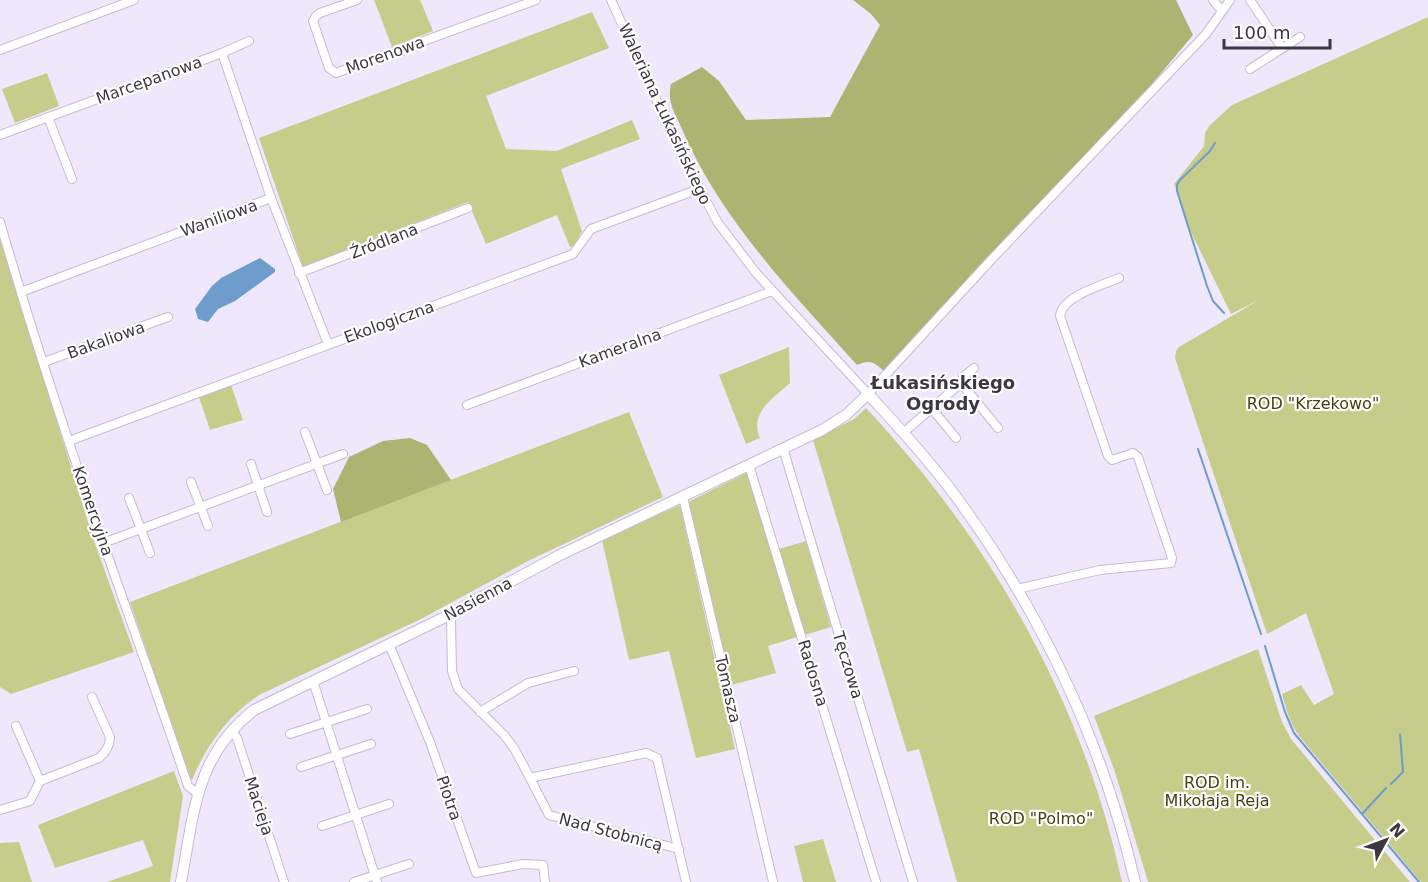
<svg xmlns="http://www.w3.org/2000/svg" width="1428" height="882" viewBox="0 0 1428 882" font-family="'DejaVu Sans',sans-serif">
<style>
.green{fill:#c6cd8b}
.forest{fill:#adb370}
.water{fill:#6d9ccd}
.lines{fill:none;stroke-linecap:round;stroke-linejoin:round}
.stream{stroke:#6d9ccd;stroke-width:2}
.minor-casing{stroke:#c3bad4;stroke-width:10}
.tertiary-casing{stroke:#c3bad4;stroke-width:12}
.minor{stroke:#fff;stroke-width:8}
.tertiary{stroke:#fff;stroke-width:10}
.labels{text-anchor:middle;dominant-baseline:central;stroke-width:4.5;stroke-linejoin:round;paint-order:stroke}
.street-label{font-size:16px;fill:#3c3842;stroke:#fff}
.park-label{font-size:16px;fill:#3f420f;stroke:#fff}
.neighbourhood-label{font-size:18px;font-weight:bold;fill:#3c3842;stroke:#fff}
</style>
<rect width="100%" height="100%" fill="#efe8fd"/>
<g class="green">
<path d="M374,0H420L433,31L392,47Z"/>
<path d="M592,12L609,48L486,96L506,149L557,151L632,120L640,139L561,169L582,231L574,246L570,247L557,215L486,244L468,202L303,267L259,138Z"/>
<path d="M1428,17V882H1421L1299,736C1290,723 1286,709 1282,694L1301,685L1314,705L1334,694L1306,613L1267,634L1175,358L1176,351L1179,347L1259,300L1231,314L1190,230L1174,184L1204,146L1205,133L1209,126L1232,105Z"/>
<path d="M47,73L59,106L15,123L2,89Z"/>
<path d="M0,238L94,541L134,652L11,694L0,687Z"/>
<path d="M789,347L790,383C773,398 749,413 760,438L746,444L719,375Z"/>
<path d="M231,385L243,420L210,430L199,397Z"/>
<path d="M866,408C992,543 1082,700 1122,882H957L919,749L907,752L813,440L854,419Z"/>
<path d="M629,412L663,497L528,561L421,619L261,694C229,714 207,744 192,780L189,777L130,602Z"/>
<path d="M748,472L797,637L768,646L776,673L728,686L688,502Z"/>
<path d="M680,505L735,749L696,758L669,651L629,660L602,540Z"/>
<path d="M806,541L831,627L805,635L779,549Z"/>
<path d="M1258,649L1282,722L1291,739L1410,882H1148L1114,769L1094,716Z"/>
<path d="M174,771L183,796L170,882H107L153,866L143,840L55,868L38,825Z"/>
<path d="M823,839L836,882H803L794,846Z"/>
<path d="M19,842L32,882H0V843Z"/>
</g>
<g class="forest">
<path d="M853,0H1176L1193,35L1136,103L884,371C874,362 870,359 857,365C791,291 720,219 681,127C674,111 667,102 671,84L702,67L719,81L746,120L830,117L880,25L871,14Z"/>
<path d="M410,438L427,445L451,480L341,522L333,489L349,457L383,441Z"/>
</g>
<path class="water" d="M260,258L275,269V272L235,301L218,309L208,322L198,319L195,309L212,286L221,278Z"/>
<g class="lines">
<g class="stream">
<path d="M1215,143L1210,151L1179,181L1177,185V191L1207,286L1213,301L1224,313"/>
<path d="M1198,449L1261,634"/>
<path d="M1265,646L1285,712L1294,733L1419,882"/>
<path d="M1391,784L1403,772L1400,734"/>
<path d="M1362,814L1386,788"/>
</g>
<g class="minor-casing">
<g id="minor">
<path d="M357,0L320,13L316,16L313,21L329,68L336,73L536,0"/>
<path d="M611,0L681,154L718,223L757,274L868,394L990,261L1206,34L1230,0"/>
<path d="M1213,0L1222,11"/>
<path d="M1250,0L1282,48"/>
<path d="M0,50L134,0"/>
<path d="M222,53L271,198L328,344"/>
<path d="M1250,69L1300,37"/>
<path d="M48,117L72,179"/>
<path d="M0,135L222,53L249,41"/>
<path d="M0,222C31,329 66,436 103,542C131,623 161,704 188,786L198,794"/>
<path d="M299,273L468,208"/>
<path d="M21,292L271,198"/>
<path d="M44,362L168,317"/>
<path d="M961,383L998,428"/>
<path d="M467,405L772,291"/>
<path d="M932,409L956,438"/>
<path d="M305,432L327,490"/>
<path d="M903,433L961,383L963,377L974,368"/>
<path d="M69,441L573,254L591,229L699,189"/>
<path d="M783,448L913,882"/>
<path d="M251,464L267,512"/>
<path d="M749,465L876,882"/>
<path d="M191,482L208,526"/>
<path d="M683,497L773,882"/>
<path d="M129,498L150,553"/>
<path d="M103,543L343,454"/>
<path d="M1017,589L1100,570L1171,563L1172,558L1138,457L1133,453L1112,460L1108,456L1060,316C1062,296 1103,285 1119,278"/>
<path d="M449,615L451,620L452,671L458,689L504,735L514,748L530,778L646,753L657,758L686,882"/>
<path d="M389,644L430,742L476,873L523,864L543,865L545,882"/>
<path d="M313,681L377,882"/>
<path d="M480,712L528,683L574,671"/>
<path d="M16,726L40,781"/>
<path d="M232,731L237,738L284,882"/>
<path d="M290,734L367,709"/>
<path d="M301,767L371,744"/>
<path d="M530,778L549,815L679,849"/>
<path d="M0,810L30,801L40,781L99,758C106,752 110,746 110,737L92,697"/>
<path d="M322,826L389,804"/>
<path d="M354,882L409,864"/>
</g>
</g>
<g class="tertiary-casing">
<path id="tertiary" d="M181,882C194,814 195,756 254,710L441,619L560,555L822,430L846,415L868,394C898,426 928,459 954,494C1040,610 1102,741 1135,882"/>
</g>
<use href="#minor" class="minor"/>
<use href="#tertiary" class="tertiary"/>
</g>
<g class="labels">
<g class="street-label">
<text transform="translate(385 55) rotate(-20)">Morenowa</text>
<text transform="translate(149 80) rotate(-20)">Marcepanowa</text>
<text transform="translate(665 114) rotate(65)">Waleriana Łukasińskiego</text>
<text transform="translate(219 218) rotate(-20)">Waniliowa</text>
<text transform="translate(384 241) rotate(-21)">Źródlana</text>
<text transform="translate(389 322) rotate(-20)">Ekologiczna</text>
<text transform="translate(106 340) rotate(-20)">Bakaliowa</text>
<text transform="translate(620 348) rotate(-20)">Kameralna</text>
<text transform="translate(93 511) rotate(71)">Komercyjna</text>
<text transform="translate(478 599) rotate(-28)">Nasienna</text>
<text transform="translate(848 665) rotate(73)">Tęczowa</text>
<text transform="translate(813 673) rotate(73)">Radosna</text>
<text transform="translate(728 689) rotate(77)">Tomasza</text>
<text transform="translate(449 798) rotate(71)">Piotra</text>
<text transform="translate(259 806) rotate(72)">Macieja</text>
<text transform="translate(611 832) rotate(15)">Nad Stobnicą</text>
</g>
<g class="park-label">
<text x="1313" y="403">ROD "Krzekowo"</text>
<text x="1217" y="782">ROD im.<tspan x="1217" dy="18">Mikołaja Reja</tspan></text>
<text x="1041" y="818">ROD "Polmo"</text>
</g>
<g class="neighbourhood-label">
<text x="943" y="382">Łukasińskiego<tspan x="943" dy="21">Ogrody</tspan></text>
</g>
</g>
<g transform="translate(1386 840) rotate(49)" stroke="#ffffff" stroke-width="4.5" paint-order="stroke">
<path d="M0-4.5L10 22L0 15L-10 22Z" fill="#3c3842"/>
<text y="-9" font-size="16" font-weight="bold" text-anchor="middle" fill="#3c3842">N</text>
</g>
<path d="M1224 39v9h106v-9" fill="none" stroke="#3c3842" stroke-width="3"/>
<text x="1233" y="39" font-size="18" fill="#3c3842" stroke="#ffffff" stroke-width="4.5" paint-order="stroke">100 m</text>
</svg>
